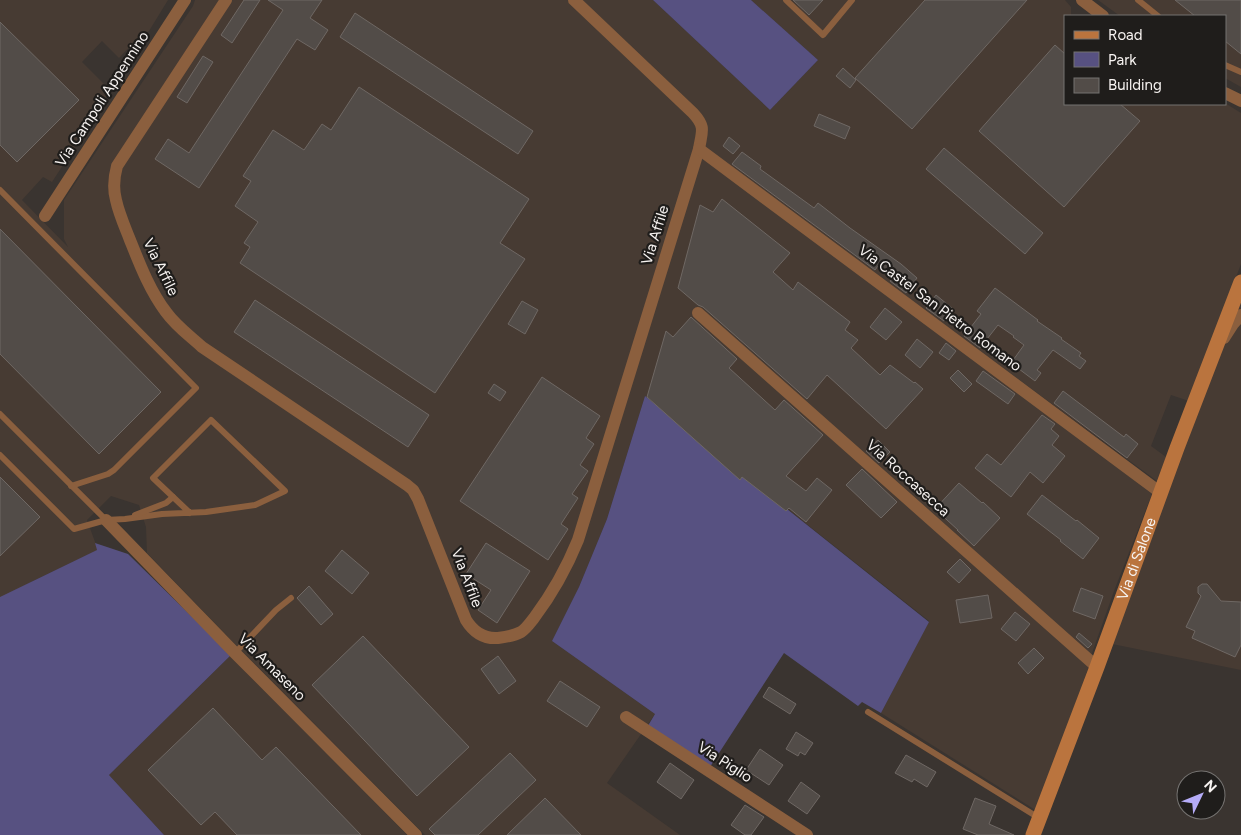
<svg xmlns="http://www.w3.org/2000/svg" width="1241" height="835" viewBox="0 0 1241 835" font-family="Figtree,sans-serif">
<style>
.built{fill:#473b33}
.green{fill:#575181}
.building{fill:#524c48;stroke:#6f6864}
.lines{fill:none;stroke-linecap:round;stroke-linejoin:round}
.lane{stroke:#8b5f3e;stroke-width:6}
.street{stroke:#8b5f3e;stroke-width:12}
.secondary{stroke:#ba743e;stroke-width:15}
.labels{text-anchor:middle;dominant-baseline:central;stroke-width:4.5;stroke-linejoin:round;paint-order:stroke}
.street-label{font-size:15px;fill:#f7f3f1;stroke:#1f1d1b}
</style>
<rect width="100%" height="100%" fill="#3a3430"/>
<g class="built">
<path d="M0,0H168L149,31L138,38L119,58L102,41L82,62L105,85L108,91L105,101L52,182L43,177L22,200L68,247L64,239V200L193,6L195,0H653L770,110L818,60L751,0H1065L1071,7V16H1065V104L1225,103L1241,113V264L1189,401L1171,395L1151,446L1166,457L1157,481L797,217L1152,494L1114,591L1091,656L925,507L1089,666L1037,811L881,713L929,621L645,396L607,519L579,587L552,641L655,714L607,783L680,835H425L230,639L147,553L146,527L139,505L111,496L87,520L98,550L33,581L0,600Z"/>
<path d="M1098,0H1241V87L1225,78V16H1120Z"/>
<path d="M1241,298V670L1112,644L1199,407Z"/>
<path d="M231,655L407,835H164L109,775Z"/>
</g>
<g class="green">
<path d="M653,0H751L818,60L770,110Z"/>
<path d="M645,396L929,622L881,713L862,702L858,706L784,653L708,770L646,729L655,714L552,641L579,587L607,519Z"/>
<path d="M95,543L128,554L231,655L109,775L164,835H0V597L97,550Z"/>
</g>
<g class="building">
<path d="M244,0H260L232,43L221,35Z"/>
<path d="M268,0H322L310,18L328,30L315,50L297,39L199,188L155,159L168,139L189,153L283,10Z"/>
<path d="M793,0H823L809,15Z"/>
<path d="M925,0H1027L912,129L855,78Z"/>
<path d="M1175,0H1241V54L1225,41V16H1195Z"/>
<path d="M355,13L533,131L518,154L340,37Z"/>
<path d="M0,22L79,100L17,162L0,145Z"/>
<path d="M1055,45L1065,54V104H1120L1140,121L1064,207L979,131Z"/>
<path d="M203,56L213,62L187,103L177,97Z"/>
<path d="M843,68L856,80L850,88L836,76Z"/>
<path d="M359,87L529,199L500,243L525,259L435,393L240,263L250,247L244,243L258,222L235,206L251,181L243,176L273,130L304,150L322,124L331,130Z"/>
<path d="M819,114L850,127L845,139L814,126Z"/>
<path d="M729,137L740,146L733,154L723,146Z"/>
<path d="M944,148L1043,233L1025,254L926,169Z"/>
<path d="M742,152L761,166L760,169L814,208L818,203L850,228L901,264L917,278L906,293L890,281L893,277L878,266L875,270L732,164Z"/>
<path d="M722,199L790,253L773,272L793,290L798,282L850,322L845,330L858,340L851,348L880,375L890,365L914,383L915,382L923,389L886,429L827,375L807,399L703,307L698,305L678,288L700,205L713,212Z"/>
<path d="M0,229L161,392L99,454L0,354Z"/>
<path d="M995,288L1038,320L1037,321L1062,338L1061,339L1081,353L1079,356L1086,361L1080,369L1053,350L1037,370L1041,373L1035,381L1011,363L1024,345L1013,337L1014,336L998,325L980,348L964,336L981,314L977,311Z"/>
<path d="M936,295L953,309L944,321L926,308Z"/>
<path d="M255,300L429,415L408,447L234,332Z"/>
<path d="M522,301L538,310L525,334L508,324Z"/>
<path d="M885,308L902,322L886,340L870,327Z"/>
<path d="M691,317L737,359L729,368L775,410L784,400L823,435L786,476L806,491L817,478L832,490L806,522L789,508L786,511L742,477L740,480L647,397L666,331L673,337Z"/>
<path d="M917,339L933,352L920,368L905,355Z"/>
<path d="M946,343L956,351L949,360L939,353Z"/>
<path d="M958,370L972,384L964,392L950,378Z"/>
<path d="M983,371L1015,394L1008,404L976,381Z"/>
<path d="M542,377L600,416L586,438L594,444L580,465L588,471L572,494L578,498L561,524L568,529L548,560L460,501Z"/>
<path d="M494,384L506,392L500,401L488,393Z"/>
<path d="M1063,391L1124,437L1126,434L1138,444L1127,458L1054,403Z"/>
<path d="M1042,415L1055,424L1051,429L1059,436L1052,445L1065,456L1043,483L1030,472L1011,497L975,468L987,454L1001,465Z"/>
<path d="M878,440L890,452L879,463L866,451Z"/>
<path d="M862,469L897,502L881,518L846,485Z"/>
<path d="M0,477L40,517L0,556Z"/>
<path d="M959,483L982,503L983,502L1000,518L974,546L957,530H958L935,509Z"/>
<path d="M1042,495L1076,521L1077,520L1099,538L1083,559L1060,541L1061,540L1027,514Z"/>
<path d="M486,543L530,571L497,623L478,610L491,590L466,574Z"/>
<path d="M342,550L369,573L352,594L325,571Z"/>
<path d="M960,559L971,570L959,583L947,572Z"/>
<path d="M1202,584H1207L1221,601L1241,602V645L1235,657L1192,638L1195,631L1186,627L1201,596L1198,593V587Z"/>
<path d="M309,586L333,614L321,625L297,598Z"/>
<path d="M1081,588L1103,596L1095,619L1073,611Z"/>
<path d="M988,595L992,618L960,623L956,600Z"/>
<path d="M1015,612L1030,624L1016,641L1001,629Z"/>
<path d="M1079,633L1092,644L1088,648L1076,637Z"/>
<path d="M363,636L469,747L417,796L312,685Z"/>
<path d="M1034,648L1044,658L1028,674L1018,663Z"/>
<path d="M498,656L516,681L499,694L481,669Z"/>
<path d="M560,681L600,707L587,727L547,701Z"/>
<path d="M769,687L796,704L790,714L763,697Z"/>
<path d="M213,708L262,760L276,747L361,835H237L215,812L201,825L148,770Z"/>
<path d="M796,732L813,743L805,755L800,752L798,756L786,749Z"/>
<path d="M760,749L783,765L769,785L746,770Z"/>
<path d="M510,753L536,780L478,835H435L429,829Z"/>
<path d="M906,755L936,772L927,787L914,779L912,782L895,773Z"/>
<path d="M670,763L694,780L681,799L657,782Z"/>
<path d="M801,782L820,796L807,814L788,801Z"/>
<path d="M545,798L581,835H507Z"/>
<path d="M975,798L996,806L989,824L1014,835H978L963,829Z"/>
<path d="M745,805L764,817L751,835H745L731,825Z"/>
</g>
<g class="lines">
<g class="lane">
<path d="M786,0L823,35L852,0"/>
<path d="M1138,0L1158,16"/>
<path d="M1225,65L1241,72"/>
<path d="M0,190L196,388L114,470L108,474L71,486"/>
<path d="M0,414L106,520L125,519L162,514L206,512L255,505L285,491L211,420L153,478L190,513"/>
<path d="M0,455L74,529L106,520"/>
<path d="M135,515L166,503L173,497"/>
<path d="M235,653L276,610L291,598"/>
<path d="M868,712L1039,818"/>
</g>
<g class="street">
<path d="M226,0L117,166C114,177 113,189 116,200C119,214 125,227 130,240C140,265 150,291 166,312C176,326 190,336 202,347L407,485L413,490L418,499L466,620C474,633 484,639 498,638C506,637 514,636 521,632C526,629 530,623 534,618C552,594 567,567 578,540L699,149C702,131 706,127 693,113L574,0"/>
<path d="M1082,0L1103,16"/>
<path d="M1225,93L1241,101"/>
<path d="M699,149L1161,493"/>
<path d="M45,216L185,0"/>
<path d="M698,313L1097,667"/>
<path d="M1224,338L1233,324L1241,315"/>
<path d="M106,520L235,653L416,835"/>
<path d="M626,717L807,835"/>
</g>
<path class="secondary" id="s1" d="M1033,835L1097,667L1177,448L1241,282"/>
</g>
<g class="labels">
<g class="street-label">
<text transform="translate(102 99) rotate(-57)">Via Campoli Appennino</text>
<text transform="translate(655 235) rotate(-73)">Via Affile</text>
<text transform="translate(161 267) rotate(64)">Via Affile</text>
<text transform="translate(940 308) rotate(37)">Via Castel San Pietro Romano</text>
<text transform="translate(908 478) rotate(42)">Via Roccasecca</text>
<text stroke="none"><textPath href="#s1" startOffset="295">Via di Salone</textPath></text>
<text transform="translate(467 578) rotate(69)">Via Affile</text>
<text transform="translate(272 667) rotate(45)">Via Amaseno</text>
<text transform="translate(725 762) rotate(33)">Via Piglio</text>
</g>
</g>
<rect x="1064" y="15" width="162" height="90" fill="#1f1d1b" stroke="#757371"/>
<rect x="1074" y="31" width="25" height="8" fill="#ba743e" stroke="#757371"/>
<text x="1108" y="40" font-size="15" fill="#f7f3f1">Road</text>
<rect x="1074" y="52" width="25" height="15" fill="#575181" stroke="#757371"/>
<text x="1108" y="65" font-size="15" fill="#f7f3f1">Park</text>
<rect x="1074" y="78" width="25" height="15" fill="#524c48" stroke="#757371"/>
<text x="1108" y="90" font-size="15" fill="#f7f3f1">Building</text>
<g transform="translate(1201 795) rotate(47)"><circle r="24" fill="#1f1d1b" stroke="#757371"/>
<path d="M0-4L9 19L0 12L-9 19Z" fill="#b5acf8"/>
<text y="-8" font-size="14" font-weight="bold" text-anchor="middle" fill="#f7f3f1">N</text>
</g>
</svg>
